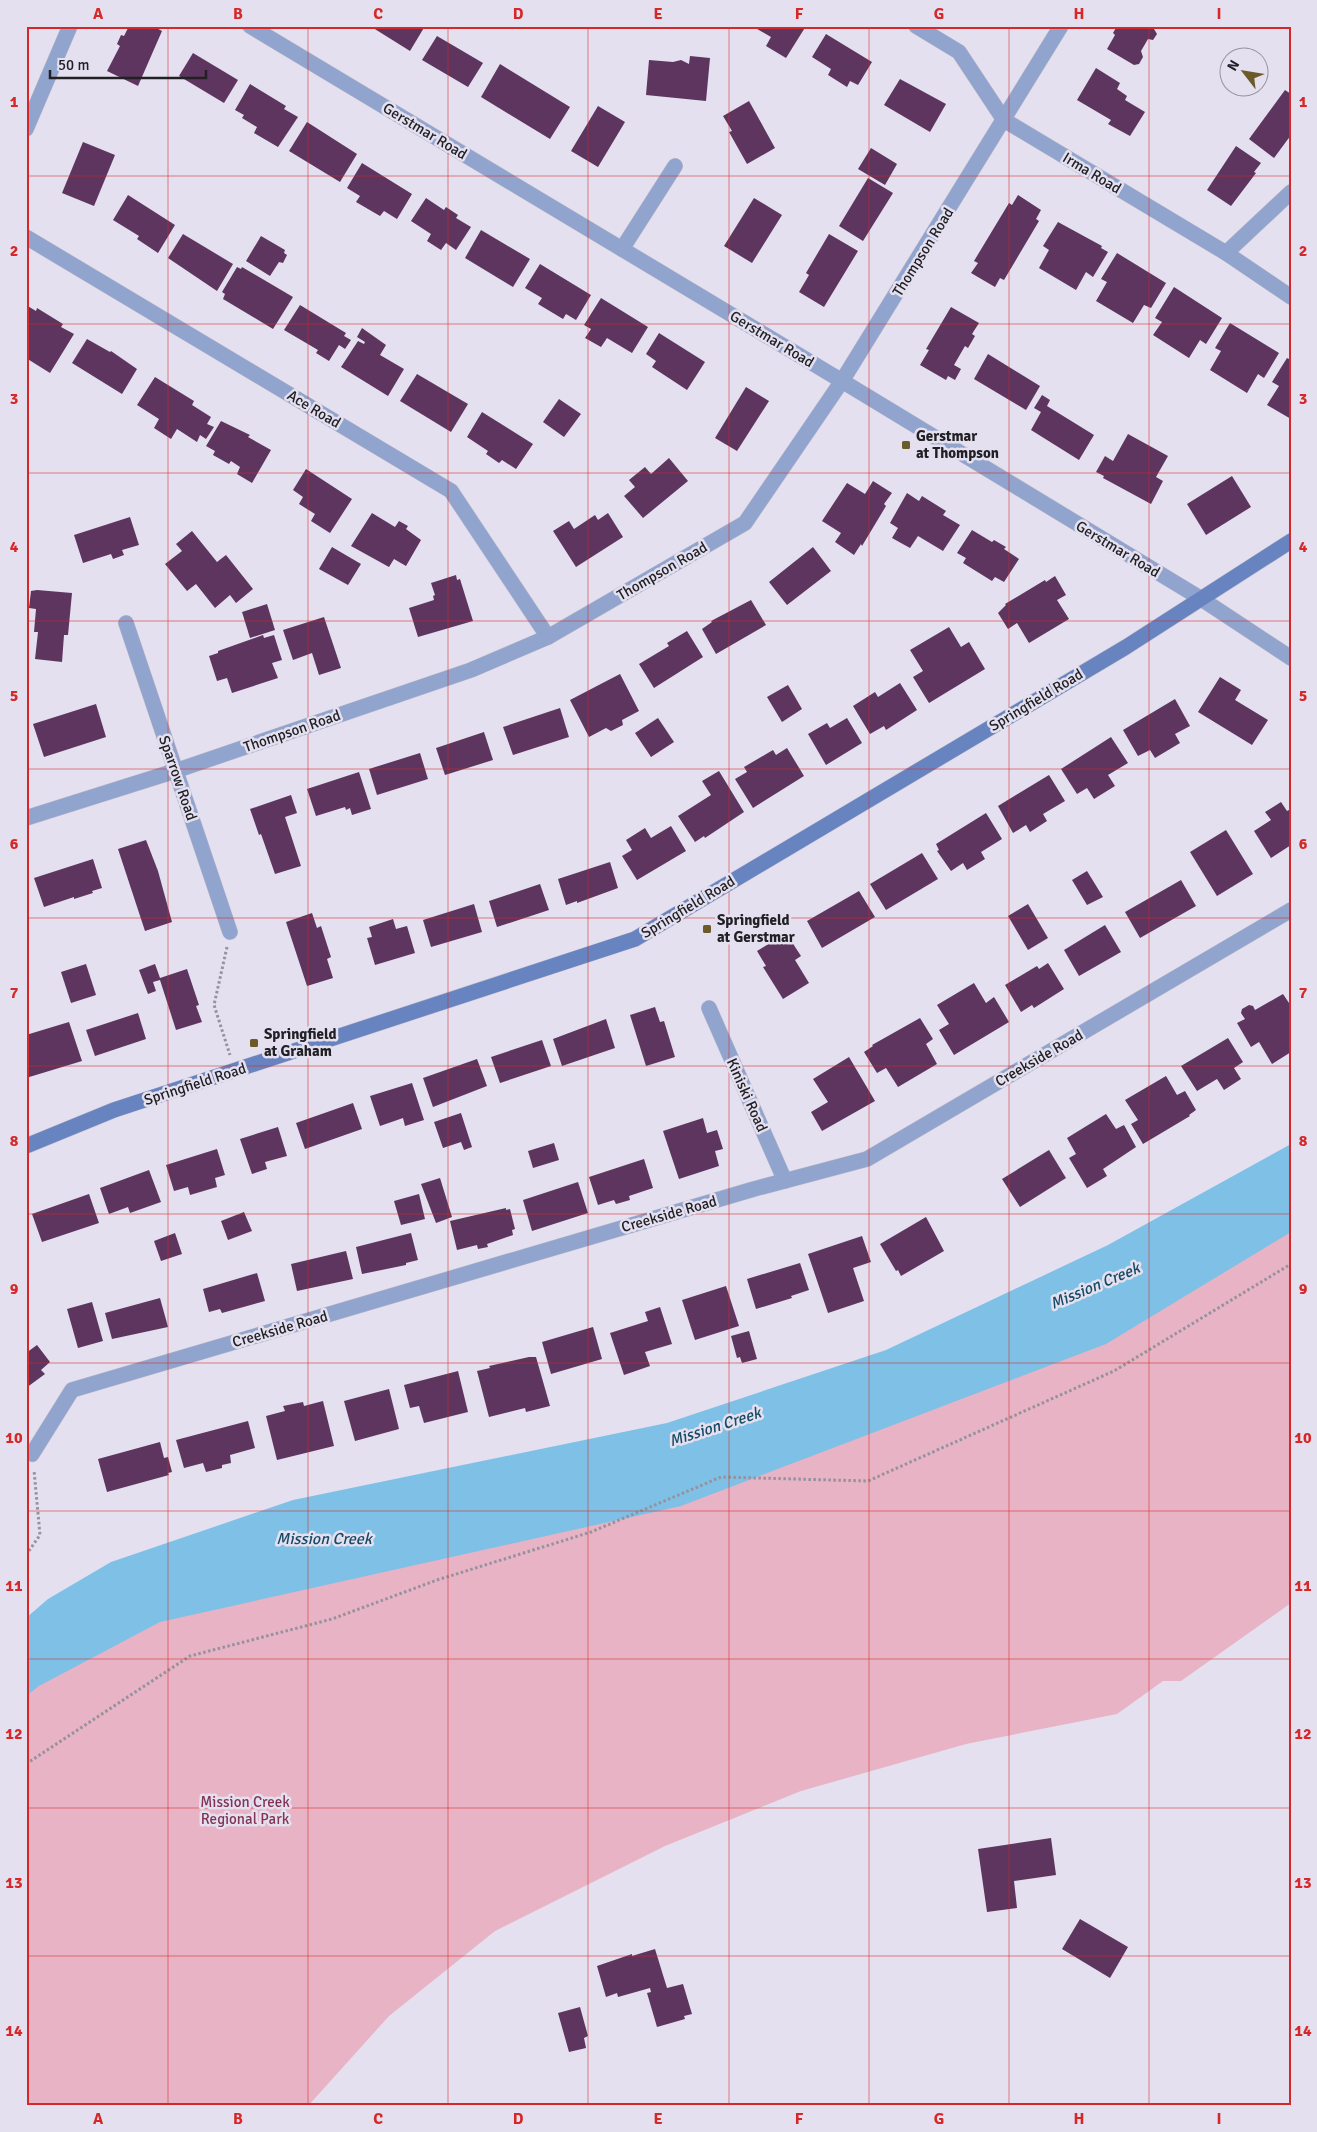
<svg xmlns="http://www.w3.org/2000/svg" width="1317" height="2132" viewBox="0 0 1317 2132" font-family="Signika,sans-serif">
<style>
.green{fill:#e8b3c4}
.water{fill:#7fc1e6}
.building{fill:#5e355e}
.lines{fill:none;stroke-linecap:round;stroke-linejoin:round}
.minor-casing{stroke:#c1bdcb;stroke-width:16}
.tertiary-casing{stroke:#c1bdcb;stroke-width:16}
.secondary-casing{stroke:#c1bdcb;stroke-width:16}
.path{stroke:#95929d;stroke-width:3;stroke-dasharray:2.5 2.5;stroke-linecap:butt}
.minor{stroke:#90a4ce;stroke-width:15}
.tertiary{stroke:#90a4ce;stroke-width:15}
.secondary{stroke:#6784c1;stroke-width:15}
.grid{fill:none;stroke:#d62828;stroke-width:1;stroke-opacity:0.55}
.poi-dot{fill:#6c5b29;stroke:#e4e0ef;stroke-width:2}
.labels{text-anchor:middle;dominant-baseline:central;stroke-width:5;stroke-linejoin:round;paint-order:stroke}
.street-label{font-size:15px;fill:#212025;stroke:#e4e0ef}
.poi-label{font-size:15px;font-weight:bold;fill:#212025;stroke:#e4e0ef;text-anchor:start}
.park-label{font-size:15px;fill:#833353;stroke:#e4e0ef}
.water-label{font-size:16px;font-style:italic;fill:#164b65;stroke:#e4e0ef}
.neatline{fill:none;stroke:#d62828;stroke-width:2}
.grid-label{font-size:16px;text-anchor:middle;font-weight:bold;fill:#d62828}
</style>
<rect width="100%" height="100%" fill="#e4e0ef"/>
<path class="green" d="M1291,1227V1603L1181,1681H1163L1117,1714L966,1744L801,1791L665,1846L495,1931L389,2016L308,2106H26V1688L144,1613Z"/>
<path class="water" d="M1291,1144V1232L1106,1344L681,1506L160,1622L39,1686L26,1696V1618L48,1599L111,1562L293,1500L667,1423L886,1350L1108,1245Z"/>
<g class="building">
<path d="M129,26H153L162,31L138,86L107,71L120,46L117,44L121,35L124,36Z"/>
<path d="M370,26H425L410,51Z"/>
<path d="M752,26H806L786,58L766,46L771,37Z"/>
<path d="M1117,26H1156L1154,29L1157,34L1153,40L1148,39L1141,51L1143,57L1139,64L1134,65L1107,49L1115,35L1113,33Z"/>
<path d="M826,34L872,62L858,85L850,81L847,87L828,75L831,69L812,57Z"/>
<path d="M437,36L483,63L468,87L422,60Z"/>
<path d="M193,53L238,80L224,103L179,76Z"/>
<path d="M690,56L710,58L706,101L646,95L649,60L673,62L681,60L689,64Z"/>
<path d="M500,64L570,107L550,139L481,97Z"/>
<path d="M1096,68L1120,83L1117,89L1127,96L1125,100L1145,112L1130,136L1108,124L1111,120L1077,100Z"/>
<path d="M900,79L946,104L930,132L884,105Z"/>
<path d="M250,84L286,106L284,109L298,117L278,147L254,133L257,127L242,118L244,115L235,110Z"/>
<path d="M1285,90L1291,94V135L1274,158L1249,139Z"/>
<path d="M749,101L775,148L747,164L729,132L732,131L723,116Z"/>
<path d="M598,106L625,122L598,167L571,151Z"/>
<path d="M307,122L357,154L340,182L289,151Z"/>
<path d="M83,142L115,155L94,206L62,193Z"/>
<path d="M1236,146L1261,163L1254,172L1256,173L1231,206L1207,190Z"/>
<path d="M871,148L897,164L885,185L858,169Z"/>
<path d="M362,163L412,194L397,219L384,211L380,216L356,202L360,196L347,188Z"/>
<path d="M868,178L893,193L863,241L839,226Z"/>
<path d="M128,195L175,225L158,253L137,239L139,236L113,220Z"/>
<path d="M1018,195L1041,210L1036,219L1039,221L1004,280L1000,278L995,287L971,273L978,263L974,261L1009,203L1012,205Z"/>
<path d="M426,198L444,210L446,207L458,215L456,218L471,227L456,250L446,243L441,250L427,241L431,234L411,221Z"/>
<path d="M754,198L782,215L752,263L724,246Z"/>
<path d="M1058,222L1102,246L1101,248L1108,252L1093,277L1086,272L1076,290L1039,268L1049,250L1043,246Z"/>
<path d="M481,230L530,259L513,287L465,258Z"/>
<path d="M183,234L233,264L217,291L168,258Z"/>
<path d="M829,234L858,251L824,307L799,292L809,275L806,273Z"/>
<path d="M261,236L285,250L284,253L287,255L283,263L279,262L270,276L246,261Z"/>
<path d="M1117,253L1166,283L1151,308L1144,305L1133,323L1096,301L1107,282L1101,279Z"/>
<path d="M540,264L591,295L576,320L566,314L563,319L538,304L542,298L525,288Z"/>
<path d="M237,267L241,269L242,267L293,297L273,329L223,299L225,294L222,292Z"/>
<path d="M1174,287L1222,318L1206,344L1200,340L1189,358L1153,335L1162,322L1155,318Z"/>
<path d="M601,298L648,327L632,353L607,338L601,347L585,338L591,329L584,325Z"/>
<path d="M26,305L36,311L37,308L63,324L61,327L74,334L50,373L26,358Z"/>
<path d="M300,305L346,333L344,336L351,340L345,349L339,345L329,361L316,353L318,350L284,330Z"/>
<path d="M951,307L979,323L972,334L975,336L968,348L965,346L954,365L961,369L955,380L948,376L946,380L920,365L929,350L926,349Z"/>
<path d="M1230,323L1279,353L1264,378L1258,374L1247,393L1210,370L1221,351L1215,348Z"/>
<path d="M362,328L386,345L380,355L404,369L388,396L341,367L358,341L364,344L365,342L357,337Z"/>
<path d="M659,333L705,362L687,390L652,367L656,361L646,354Z"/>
<path d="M87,339L110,352L111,351L137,369L122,394L72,363Z"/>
<path d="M988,354L1040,386L1026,410L974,379Z"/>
<path d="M1287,358L1291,360V419L1267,405L1279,386L1272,382Z"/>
<path d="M417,374L468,404L451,432L400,401Z"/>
<path d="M155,377L194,401L192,405L211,417L207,424L214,427L206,439L200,435L197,442L177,429L171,439L154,428L159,419L137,405Z"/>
<path d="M746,387L769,401L737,451L715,438Z"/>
<path d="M1042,395L1050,400L1047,406L1094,435L1079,460L1031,430L1041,412L1034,408Z"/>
<path d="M559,399L581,414L564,437L543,422Z"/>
<path d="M482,412L533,444L516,469L502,460L499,463L486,454L488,451L467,437Z"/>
<path d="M221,421L250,435L248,437L271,450L252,483L237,474L240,467L231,461L229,464L213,455L215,451L206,446Z"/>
<path d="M1128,434L1168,456L1156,477L1163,481L1151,504L1103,478L1104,476L1096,472L1105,456L1113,461Z"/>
<path d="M669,458L688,481L643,518L624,496L635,487L629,480L645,467L651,474Z"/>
<path d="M306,469L352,499L330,533L311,521L315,514L299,504L303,497L293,490Z"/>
<path d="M1232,476L1251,507L1206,535L1187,504Z"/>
<path d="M873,481L892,493L884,504L886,506L862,546L861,544L854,555L835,542L841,533L822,521L847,483L865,494Z"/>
<path d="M907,493L919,501L922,496L946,511L943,515L960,525L943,551L918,536L910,548L892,538L898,528L890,523Z"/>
<path d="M372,513L395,527L399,521L408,526L406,529L421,540L406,566L394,559L389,567L351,546Z"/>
<path d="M608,513L623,537L576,567L553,531L569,521L574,529L595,515L598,520Z"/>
<path d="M130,517L139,545L122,550L124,555L113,559L111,554L83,563L74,535Z"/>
<path d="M972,530L992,542L994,540L1006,547L1004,549L1019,559L1004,582L995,577L992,581L963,563L966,558L957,553Z"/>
<path d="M192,531L217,562L226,555L253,589L236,603L230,595L215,608L196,584L187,591L165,564L182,551L176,544Z"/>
<path d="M332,547L361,564L348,585L319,569Z"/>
<path d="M813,547L831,571L787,605L769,582Z"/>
<path d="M456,575L457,580L460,579L473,621L418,637L409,608L434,600L433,596L435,595L431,583Z"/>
<path d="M1055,576L1066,595L1057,600L1069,619L1029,643L1017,623L1008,629L998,613L1006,605L1005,604L1045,580L1046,582Z"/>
<path d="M37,590L72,593L68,635H64L62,662L35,659L38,632H34L36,609L29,608L31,591Z"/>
<path d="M751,600L766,625L716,654L702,629L712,622L711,621Z"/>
<path d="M267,604L275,630L250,638L242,612Z"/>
<path d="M324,617L341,668L319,675L312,653L293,660L283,630Z"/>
<path d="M949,627L961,647L969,642L985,669L929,703L913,677L923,671L910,650Z"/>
<path d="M687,631L703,657L654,688L639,664L669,646L667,643Z"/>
<path d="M263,635L264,638L274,635L282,660L272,663L278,678L232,693L227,678L217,681L209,656L218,653V651Z"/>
<path d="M620,674L639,711L622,720L623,725L611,731L606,728L589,737L570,700Z"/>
<path d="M1220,677L1241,690L1235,700L1268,720L1252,745L1198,712Z"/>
<path d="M900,683L917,710L886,730L884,726L870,734L853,706L875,692L878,697Z"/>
<path d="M788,685L802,709L782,722L767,697Z"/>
<path d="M1175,699L1190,726L1175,734L1180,743L1155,758L1150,750L1138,756L1123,730Z"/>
<path d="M96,704L106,737L44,757L33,724Z"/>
<path d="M560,708L569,737L513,755L503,727Z"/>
<path d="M658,718L674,742L651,757L635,733Z"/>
<path d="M847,718L862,743L826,765L808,734L827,723L830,728Z"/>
<path d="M484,732L493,760L445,775L436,748Z"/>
<path d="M1111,737L1128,763L1108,775L1115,786L1094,799L1087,788L1077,794L1061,769Z"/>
<path d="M787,748L804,776L753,808L735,779L747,772L744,767L773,750L776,755Z"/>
<path d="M420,753L428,779L377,795L369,769Z"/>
<path d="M719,771L744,812L705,838L704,836L695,842L678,816L711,795L702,781Z"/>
<path d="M359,772L371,809L352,815L350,808L346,810L345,807L316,816L307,789Z"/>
<path d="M1049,775L1065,801L1043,814L1047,821L1030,832L1026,825L1013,833L998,806Z"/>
<path d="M291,795L297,813L285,817L301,866L275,874L261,834L259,835L250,809Z"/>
<path d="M1281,802L1287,811L1291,809V845L1271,858L1254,831L1271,820L1265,812Z"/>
<path d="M986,813L1002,839L981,852L985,859L967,870L963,863L951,871L937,851L939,850L936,844Z"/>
<path d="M671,826L686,851L637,880L622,856L632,850L626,840L645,828L651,838Z"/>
<path d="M1226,830L1253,874L1217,896L1190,852Z"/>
<path d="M146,840L158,871L172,922L145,931L118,849Z"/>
<path d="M922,853L938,879L886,910L870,884Z"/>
<path d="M93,859L102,888L92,891L93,893L74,899V897L44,907L34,878Z"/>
<path d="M610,862L618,888L577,903V901L566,905L558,879Z"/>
<path d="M1087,871L1103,897L1087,905L1072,880Z"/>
<path d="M1181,880L1196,906L1140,938L1125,912Z"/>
<path d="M540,884L549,910L497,927L489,901Z"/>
<path d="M859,891L875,917L822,948L807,921Z"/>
<path d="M474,904L482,932L431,947L423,920Z"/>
<path d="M1028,904L1048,938L1028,950L1008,916Z"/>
<path d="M312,913L317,928L321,926L331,957L327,959L333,978L307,986L286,922Z"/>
<path d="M393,919L396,929L407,926L415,953L375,965L367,938L372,937L369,927Z"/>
<path d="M1105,925L1121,952L1079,976L1064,950Z"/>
<path d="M786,933L801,956L795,960L809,983L783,999L763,967L766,966L757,951Z"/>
<path d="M1048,963L1064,989L1034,1008L1032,1005L1021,1012L1005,985L1037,966L1039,969Z"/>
<path d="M86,964L96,995L71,1003L61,972Z"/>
<path d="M155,964L160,978L187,969L199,1005L196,1006L202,1022L176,1030L160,980L153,982L156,991L148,994L139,970Z"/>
<path d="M974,983L986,1003L994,997L1009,1022L954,1055L939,1030L949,1024L937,1005Z"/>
<path d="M1283,994L1291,1006V1052L1272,1064L1259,1042L1251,1047L1237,1023L1245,1019L1241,1013L1242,1009L1249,1005L1253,1006L1255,1010Z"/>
<path d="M655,1007L660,1022L664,1021L675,1057L646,1066L630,1015Z"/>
<path d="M138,1013L146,1039L95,1056L86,1030Z"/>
<path d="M920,1018L933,1039L926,1044L937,1064L898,1087L886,1068L877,1073L864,1052L873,1046L872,1045Z"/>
<path d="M606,1019L615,1048L562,1066L553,1039Z"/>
<path d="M69,1022L82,1061L26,1078V1035Z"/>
<path d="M1228,1038L1243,1062L1234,1068L1241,1079L1224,1090L1217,1079L1197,1091L1181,1066Z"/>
<path d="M542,1040L551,1066L500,1083L491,1057Z"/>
<path d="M849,1057L875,1101L822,1131L811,1112L828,1102L813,1079Z"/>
<path d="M477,1059L487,1086L433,1107L423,1078Z"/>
<path d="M1166,1076L1177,1095L1185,1091L1196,1110L1189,1115L1190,1116L1143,1144L1131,1124L1138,1120L1125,1100Z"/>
<path d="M412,1083L424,1120L405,1126L403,1118L380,1126L370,1096Z"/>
<path d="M353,1103L362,1129L305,1149L296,1123Z"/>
<path d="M461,1113L472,1147L464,1150L461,1142L443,1148L434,1122Z"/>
<path d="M1106,1114L1116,1129L1124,1125L1136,1147L1103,1169L1107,1176L1087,1188L1069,1158L1076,1154L1067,1138Z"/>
<path d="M703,1118L707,1133L717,1130L723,1149L715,1151L719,1166L679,1179L663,1131Z"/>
<path d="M278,1127L287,1156L265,1162L267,1169L252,1174L240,1139Z"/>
<path d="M554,1143L559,1160L533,1168L528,1151Z"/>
<path d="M217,1149L225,1175L215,1178L217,1187L190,1195L188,1187L174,1191L166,1165Z"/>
<path d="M1049,1150L1066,1178L1020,1207L1002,1179Z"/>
<path d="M644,1159L653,1188L629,1196L630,1200L616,1204L614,1200L598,1205L589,1177Z"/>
<path d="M149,1170L161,1202L130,1213L128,1207L109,1214L100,1188Z"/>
<path d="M440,1178L452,1217L436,1223L421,1184Z"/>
<path d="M578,1182L588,1213L532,1231L523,1200Z"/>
<path d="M89,1194L99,1223L42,1242L32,1214Z"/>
<path d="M419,1194L425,1219L401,1225L394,1201Z"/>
<path d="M506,1208V1210L510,1209L515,1229L512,1230L513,1235L487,1244L488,1247L478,1249L477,1245L457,1250L450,1221Z"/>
<path d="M244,1212L252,1231L228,1240L221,1221Z"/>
<path d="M926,1217L944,1251L901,1276L898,1270L896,1271L880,1244Z"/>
<path d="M175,1233L182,1254L161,1261L154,1241Z"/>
<path d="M411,1233L418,1260L406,1263V1265L362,1274L356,1247Z"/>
<path d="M862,1236L871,1262L853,1268L864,1301L828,1313L808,1254Z"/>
<path d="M346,1251L353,1279L297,1291L291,1264Z"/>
<path d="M800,1263L809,1290L791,1296L792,1298L756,1309L747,1279Z"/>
<path d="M257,1273L265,1301L222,1313L220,1309L209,1312L203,1289Z"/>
<path d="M726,1286L739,1326L695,1340L682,1300Z"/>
<path d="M160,1298L168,1327L112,1339L105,1313Z"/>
<path d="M92,1302L103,1341L78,1348L67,1309Z"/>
<path d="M660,1307L672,1344L645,1352L650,1366L624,1375L610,1333L648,1321L645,1312Z"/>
<path d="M593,1327L602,1359L551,1374L542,1342Z"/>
<path d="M749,1331L757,1359L742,1363L740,1357L737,1358L731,1336Z"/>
<path d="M37,1345L50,1362L41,1370L45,1374L26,1388V1353Z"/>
<path d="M529,1357H536L550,1406L526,1412L525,1408L489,1417L477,1371L490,1368L489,1366Z"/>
<path d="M458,1371L468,1412L424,1423L419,1406L410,1408L404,1385Z"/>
<path d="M389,1389L399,1429L355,1441L344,1401Z"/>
<path d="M323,1401L334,1446L277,1460L266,1416L285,1411L283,1406L303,1402L304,1406Z"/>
<path d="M248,1421L255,1448L230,1455L231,1463L222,1465V1468L206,1472L203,1463L184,1468L176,1440Z"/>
<path d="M160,1442L164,1458L168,1457L172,1472L168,1473L169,1475L107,1492L98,1459Z"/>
<path d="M1051,1838L1056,1875L1014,1881L1017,1908L987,1912L978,1849Z"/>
<path d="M1080,1919L1128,1947L1110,1978L1062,1949Z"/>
<path d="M655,1949L667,1988L683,1984L692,2014L684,2016L685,2019L657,2027L647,1993L651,1992L650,1988L618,1997L617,1993L606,1997L597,1966L632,1954V1956Z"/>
<path d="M580,2007L588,2036L584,2038L586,2048L569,2052L558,2013Z"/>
</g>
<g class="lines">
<g class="minor-casing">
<g id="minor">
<path d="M916,26L959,52L1004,120L1226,253L1291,297"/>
<path d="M26,129L70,26"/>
<path d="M26,237L451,491L548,637"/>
<path d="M622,249L675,166"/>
<path d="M1226,253L1291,192"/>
<path d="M1200,598L1291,658"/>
<path d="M126,623L230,932"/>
<path d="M26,818L175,771L471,670L548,637L745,523L842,381L1061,26"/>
<path d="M709,1008L785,1181"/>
<path d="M26,1452L32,1454L72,1390L754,1189L867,1159L1291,910"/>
</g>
</g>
<g class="tertiary-casing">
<path id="tertiary" d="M250,26L842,381L1200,598"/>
</g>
<g class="secondary-casing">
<path id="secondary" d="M26,1146L114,1110L635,939L1126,647L1291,541"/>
</g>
<g class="path">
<path d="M227,947L214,1005L230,1055"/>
<path d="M26,1555L40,1535L34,1470"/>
<path d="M26,1764L190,1656L332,1619L437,1580L591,1532L721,1477L868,1481L1114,1371L1291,1264"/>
</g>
<use href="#minor" class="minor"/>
<use href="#tertiary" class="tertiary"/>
<use href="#secondary" class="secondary"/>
</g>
<path class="grid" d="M168,26V2106M308,26V2106M448,26V2106M588,26V2106M729,26V2106M869,26V2106M1009,26V2106M1149,26V2106M26,176H1291M26,324H1291M26,473H1291M26,621H1291M26,769H1291M26,918H1291M26,1066H1291M26,1214H1291M26,1363H1291M26,1511H1291M26,1659H1291M26,1808H1291M26,1956H1291"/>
<g class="poi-dot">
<rect x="901" y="440" width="10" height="10" rx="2.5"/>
<rect x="702" y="924" width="10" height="10" rx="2.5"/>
<rect x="249" y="1038" width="10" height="10" rx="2.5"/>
</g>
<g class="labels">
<g class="street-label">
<text transform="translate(425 131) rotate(31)">Gerstmar Road</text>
<text transform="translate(1092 173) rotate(31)">Irma Road</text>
<text transform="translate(923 252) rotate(-58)">Thompson Road</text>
<text transform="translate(772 339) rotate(31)">Gerstmar Road</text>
<text transform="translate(314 409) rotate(31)">Ace Road</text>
<text transform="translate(1118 549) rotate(31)">Gerstmar Road</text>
<text transform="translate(662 571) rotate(-30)">Thompson Road</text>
<text transform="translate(1036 700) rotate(-31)">Springfield Road</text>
<text transform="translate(292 731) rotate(-19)">Thompson Road</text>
<text transform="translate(178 778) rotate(71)">Sparrow Road</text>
<text transform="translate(688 907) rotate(-31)">Springfield Road</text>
<text transform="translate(1039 1058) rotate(-30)">Creekside Road</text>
<text transform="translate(195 1084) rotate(-18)">Springfield Road</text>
<text transform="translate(747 1095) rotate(66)">Kiniski Road</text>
<text transform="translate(669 1214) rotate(-16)">Creekside Road</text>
<text transform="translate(280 1329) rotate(-16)">Creekside Road</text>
</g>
<g class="poi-label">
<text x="916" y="436">Gerstmar<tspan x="916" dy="17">at Thompson</tspan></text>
<text x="717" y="920">Springfield<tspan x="717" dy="17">at Gerstmar</tspan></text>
<text x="264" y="1034">Springfield<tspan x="264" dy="17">at Graham</tspan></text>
</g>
<g class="park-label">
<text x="245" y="1802">Mission Creek<tspan x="245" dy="17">Regional Park</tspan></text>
</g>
<g class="water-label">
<text transform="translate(1095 1286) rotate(-23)">Mission Creek</text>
<text transform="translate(715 1427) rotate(-18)">Mission Creek</text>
<text x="324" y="1539">Mission Creek</text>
</g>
</g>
<rect width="1317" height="2132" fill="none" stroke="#e4e0ef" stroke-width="55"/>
<g transform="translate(1244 72) rotate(301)"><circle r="24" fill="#e4e0ef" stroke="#96939e"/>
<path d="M0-4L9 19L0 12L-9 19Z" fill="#6c5b29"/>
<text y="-8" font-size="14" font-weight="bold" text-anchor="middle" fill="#212025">N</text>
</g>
<path d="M50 70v8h156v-8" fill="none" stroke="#212025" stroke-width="2.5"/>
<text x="58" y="70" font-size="15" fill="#212025" stroke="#e4e0ef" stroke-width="4" paint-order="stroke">50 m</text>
<rect x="28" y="28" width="1262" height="2076" class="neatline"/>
<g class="grid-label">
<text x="98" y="19">A</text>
<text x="238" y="19">B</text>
<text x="378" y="19">C</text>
<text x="518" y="19">D</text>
<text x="658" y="19">E</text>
<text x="799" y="19">F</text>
<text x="939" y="19">G</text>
<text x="1079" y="19">H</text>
<text x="1219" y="19">I</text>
<text x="14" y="107">1</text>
<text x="1303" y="107">1</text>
<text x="14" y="256">2</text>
<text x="1303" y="256">2</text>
<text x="14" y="404">3</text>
<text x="1303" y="404">3</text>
<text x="14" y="552">4</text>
<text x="1303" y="552">4</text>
<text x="14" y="701">5</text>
<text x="1303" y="701">5</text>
<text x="14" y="849">6</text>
<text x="1303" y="849">6</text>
<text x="14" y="998">7</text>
<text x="1303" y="998">7</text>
<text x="14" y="1146">8</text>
<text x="1303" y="1146">8</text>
<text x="14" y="1294">9</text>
<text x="1303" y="1294">9</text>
<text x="14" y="1443">10</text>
<text x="1303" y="1443">10</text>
<text x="14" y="1591">11</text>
<text x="1303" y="1591">11</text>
<text x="14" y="1739">12</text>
<text x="1303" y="1739">12</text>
<text x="14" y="1888">13</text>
<text x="1303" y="1888">13</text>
<text x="14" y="2036">14</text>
<text x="1303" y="2036">14</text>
<text x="98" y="2124">A</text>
<text x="238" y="2124">B</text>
<text x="378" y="2124">C</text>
<text x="518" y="2124">D</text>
<text x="658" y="2124">E</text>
<text x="799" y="2124">F</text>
<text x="939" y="2124">G</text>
<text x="1079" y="2124">H</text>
<text x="1219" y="2124">I</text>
</g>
</svg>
